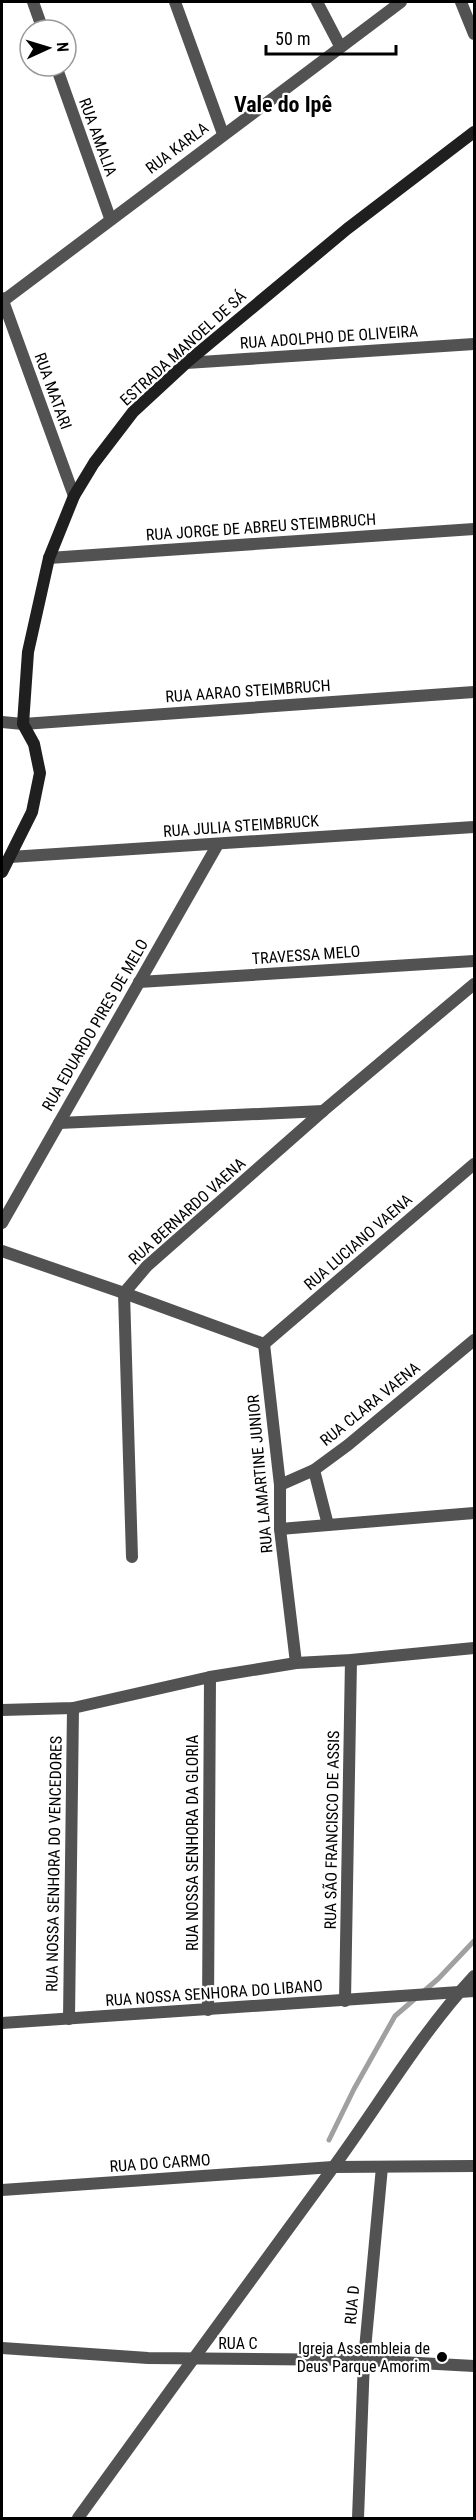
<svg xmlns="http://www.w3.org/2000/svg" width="476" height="2520" viewBox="0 0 476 2520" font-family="'Roboto Condensed',sans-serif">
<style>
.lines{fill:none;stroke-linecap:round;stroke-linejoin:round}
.stream{stroke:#a0a0a0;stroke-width:5}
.minor{stroke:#525252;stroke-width:12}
.tertiary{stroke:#525252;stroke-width:12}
.secondary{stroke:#1f1f1f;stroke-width:12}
.poi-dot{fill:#000;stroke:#fff;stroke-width:2}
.labels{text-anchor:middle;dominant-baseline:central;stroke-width:4.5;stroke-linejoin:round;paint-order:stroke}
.street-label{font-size:16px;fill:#000;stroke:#fff}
.poi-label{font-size:16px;fill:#000;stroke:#fff;text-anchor:end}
.district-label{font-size:22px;font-weight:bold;fill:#000;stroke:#fff}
</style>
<rect width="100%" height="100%" fill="#fff"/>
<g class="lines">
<path class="stream" d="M329,2140L354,2089L395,2016L438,1979L474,1941"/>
<g class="minor">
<path d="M33,2L43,30"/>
<path d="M175,2L223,134"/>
<path d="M317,2L340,46"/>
<path d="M461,2L474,34"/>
<path d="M56,66L110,218"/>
<path d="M2,298L74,496"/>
<path d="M3,301L401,2"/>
<path d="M186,363L474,344"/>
<path d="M49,558L474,529"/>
<path d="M23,724L474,692"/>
<path d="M10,857L474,827"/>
<path d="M139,982L474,961"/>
<path d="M59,1123L323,1111"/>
<path d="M2,1223L218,844"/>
<path d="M2,1251L124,1293L264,1344"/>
<path d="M264,1344L280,1485V1529L296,1663"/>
<path d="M264,1344L474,1164"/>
<path d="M314,1470L328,1525"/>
<path d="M280,1485L314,1470L348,1445L474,1340"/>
<path d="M280,1529L474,1513"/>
<path d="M132,1557L124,1293L147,1266L323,1111L474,984"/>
<path d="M2,1710L73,1708L210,1677L296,1663L351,1660L474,1648"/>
<path d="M345,2001L351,1660"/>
<path d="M208,2010L210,1677"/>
<path d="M69,2019L73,1708"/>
<path d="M2,2023L474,1991"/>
<path d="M2,2190L333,2167L474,2166"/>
<path d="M2,2348L148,2358L364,2360L474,2366"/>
<path d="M78,2518C162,2401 247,2286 332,2169C379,2105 420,2034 474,1976"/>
<path d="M358,2518L364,2360L382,2167"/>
</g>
<path class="tertiary" d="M2,722L23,724"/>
<path class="secondary" d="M2,872L32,812L40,773L34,744L23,724L28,652L49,558L74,496L94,463L133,412L186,363L347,229L474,132"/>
</g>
<circle class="poi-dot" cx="442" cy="2357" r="6"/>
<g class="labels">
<g class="street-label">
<text transform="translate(98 137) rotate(70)">RUA AMALIA</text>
<text transform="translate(177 148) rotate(-37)">RUA KARLA</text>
<text transform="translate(329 337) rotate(-4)">RUA ADOLPHO DE OLIVEIRA</text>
<text transform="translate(183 348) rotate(-42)">ESTRADA MANOEL DE SÁ</text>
<text transform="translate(53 391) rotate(70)">RUA MATARI</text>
<text transform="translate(261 527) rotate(-4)">RUA JORGE DE ABREU STEIMBRUCH</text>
<text transform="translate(248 691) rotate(-4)">RUA AARAO STEIMBRUCH</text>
<text transform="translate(241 826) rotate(-4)">RUA JULIA STEIMBRUCK</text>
<text transform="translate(306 955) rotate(-4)">TRAVESSA MELO</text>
<text transform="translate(95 1025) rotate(-60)">RUA EDUARDO PIRES DE MELO</text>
<text transform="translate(187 1211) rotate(-42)">RUA BERNARDO VAENA</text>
<text transform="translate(358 1242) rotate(-41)">RUA LUCIANO VAENA</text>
<text transform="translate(370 1404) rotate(-39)">RUA CLARA VAENA</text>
<text transform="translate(260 1474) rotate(-95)">RUA LAMARTINE JUNIOR</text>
<text transform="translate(332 1830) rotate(-89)">RUA SÃO FRANCISCO DE ASSIS</text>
<text transform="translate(192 1843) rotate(-90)">RUA NOSSA SENHORA DA GLORIA</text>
<text transform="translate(54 1864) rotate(-89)">RUA NOSSA SENHORA DO VENCEDORES</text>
<text transform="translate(214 1993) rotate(-4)">RUA NOSSA SENHORA DO LIBANO</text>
<text transform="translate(160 2163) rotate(-4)">RUA DO CARMO</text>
<text transform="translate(352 2305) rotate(-85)">RUA D</text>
<text x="238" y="2343">RUA C</text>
</g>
<g class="poi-label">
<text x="430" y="2348">Igreja Assembleia de<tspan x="430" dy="18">Deus Parque Amorim</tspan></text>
</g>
<g class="district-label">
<text x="283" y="104">Vale do Ipê</text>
</g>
</g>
<rect width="476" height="2520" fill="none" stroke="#000000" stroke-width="6"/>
<g transform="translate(48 48) rotate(86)"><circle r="28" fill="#ffffff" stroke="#999999" stroke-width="1.5"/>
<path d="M0-4.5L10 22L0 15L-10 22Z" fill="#000000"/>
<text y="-9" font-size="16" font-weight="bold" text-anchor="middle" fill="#000000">N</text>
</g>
<path d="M266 45v9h130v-9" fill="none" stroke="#000000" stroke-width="3"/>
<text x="275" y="45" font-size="18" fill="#000000" stroke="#ffffff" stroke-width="4.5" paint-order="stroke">50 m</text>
</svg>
